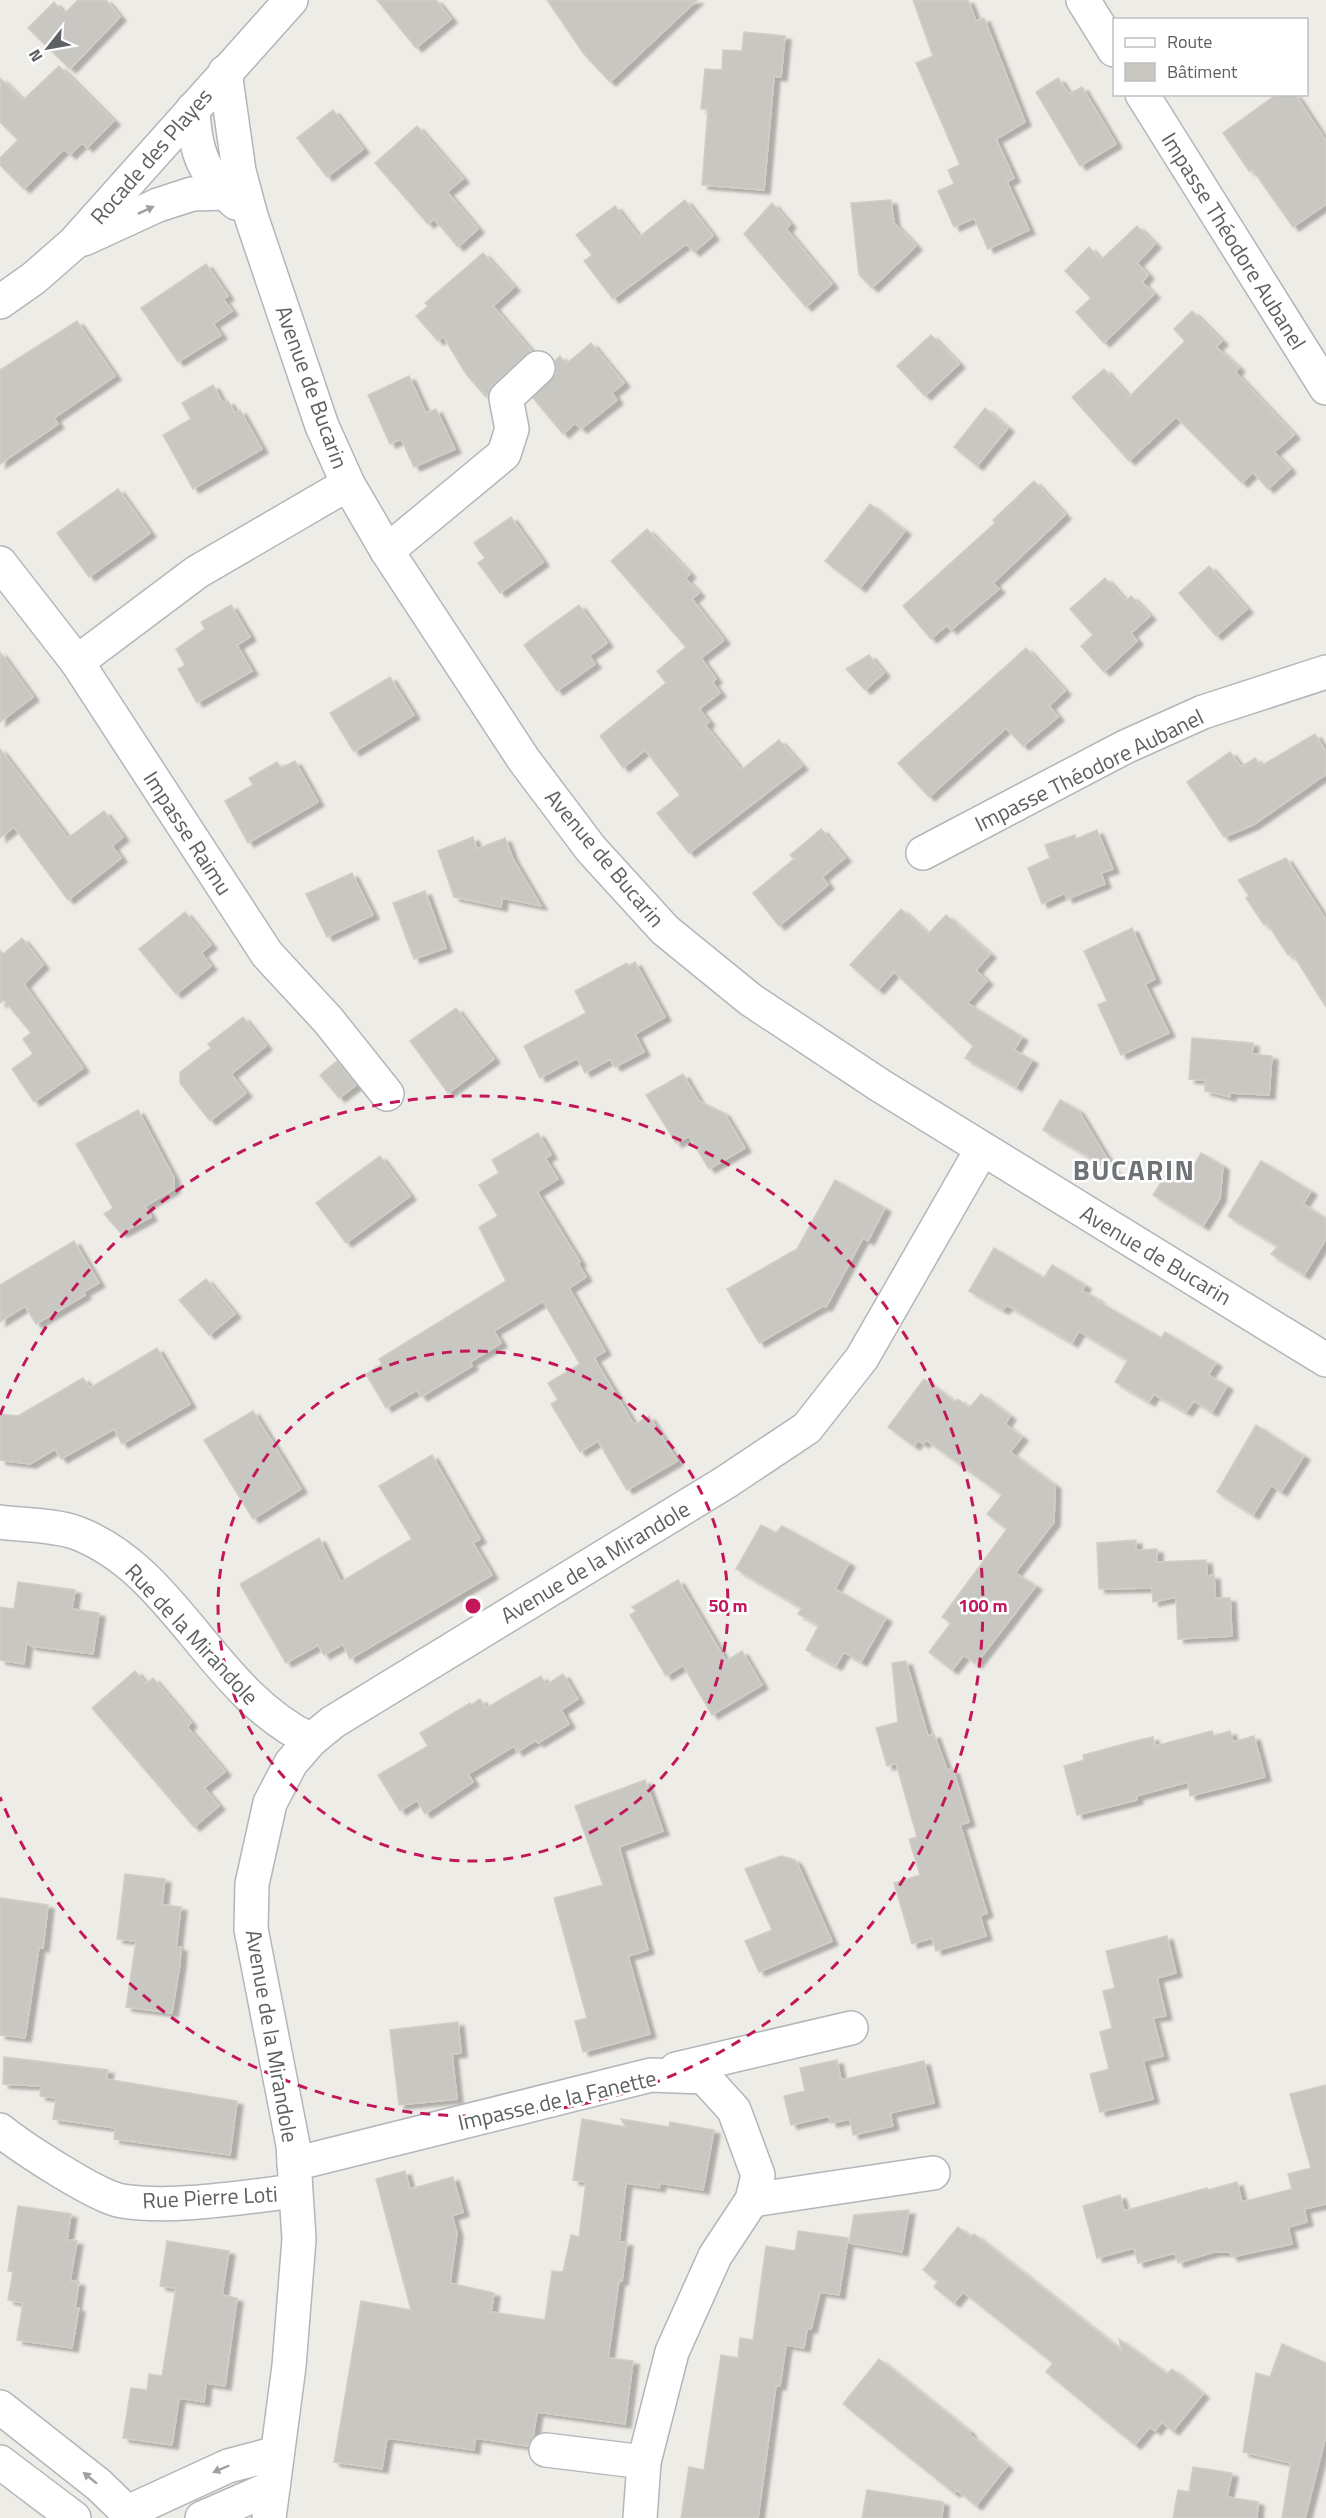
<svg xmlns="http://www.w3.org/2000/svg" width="1326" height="2518" viewBox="0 0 1326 2518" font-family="'Titillium Web',sans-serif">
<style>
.building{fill:#c9c7c2;stroke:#d2cdc5;stroke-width:1.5;filter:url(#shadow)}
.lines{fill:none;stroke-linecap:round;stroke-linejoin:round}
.street-casing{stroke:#b3b6b9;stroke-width:36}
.secondary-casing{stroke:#b2b5b9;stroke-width:36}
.street{stroke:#fff;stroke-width:33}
.secondary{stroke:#fff;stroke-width:33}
.oneway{fill:#9ea0a2}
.ring{fill:none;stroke:#c2185b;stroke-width:3;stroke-dasharray:10 8}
.labels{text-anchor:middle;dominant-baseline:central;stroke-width:5;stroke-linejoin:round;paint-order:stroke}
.street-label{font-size:22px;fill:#5d6164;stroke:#fff}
.district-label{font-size:28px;font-weight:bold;letter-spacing:1.5px;fill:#6e7376;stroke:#fff}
.centre{fill:#c2185b;stroke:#fff;stroke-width:3}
.ring-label{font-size:18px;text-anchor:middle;font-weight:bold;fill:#c2185b;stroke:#fff;stroke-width:5;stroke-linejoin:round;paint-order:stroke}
</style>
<defs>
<filter id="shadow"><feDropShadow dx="6" dy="4" stdDeviation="1.5" flood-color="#0004"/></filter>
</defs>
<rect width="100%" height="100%" fill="#eeece6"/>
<g class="building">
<path d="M78,0H106L120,17L70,69L28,28L54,2L64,14Z"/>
<path d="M377,0H436L451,19L416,48Z"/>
<path d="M547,0H697L610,82L584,54Z"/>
<path d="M913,0H968L976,21L984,18L1025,122L996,139L1014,178L1007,182L1029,230L988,249L974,218L954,227L938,191L954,184L948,170L960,165L916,63L933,56Z"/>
<path d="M744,32L785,36L781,77L774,76L764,190L702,185L708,109H701L705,69L722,70L723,50L742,51Z"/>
<path d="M59,66L114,121L87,148L82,143L70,155L64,149L24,189L0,165V158L18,140L0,122V78L23,100Z"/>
<path d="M1058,78L1069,94L1082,87L1116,144L1080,166L1036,92Z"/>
<path d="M1277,94H1295L1326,141V204L1293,227L1252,169L1249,171L1223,133Z"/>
<path d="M333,110L363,149L327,177L297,138Z"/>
<path d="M417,126L463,179L447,192L478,229L458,247L434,219L428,224L375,163Z"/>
<path d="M685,200L713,236L694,252L686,244L613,299L584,261L592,255L576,235L615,206L639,237Z"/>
<path d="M891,200L894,223L916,246L872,288L859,275L851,203Z"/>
<path d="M772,203L790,224L786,229L832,284L806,307L744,234Z"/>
<path d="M1137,226L1155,244L1137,263L1148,275L1142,282L1154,294L1104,343L1076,312L1091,298L1065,271L1089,247L1101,260Z"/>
<path d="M483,253L514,287L493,306L531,351L493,384L486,397L466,374L443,336L438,341L416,316L428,306L425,303Z"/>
<path d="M206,264L228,296L223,299L232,311L213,324L221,335L178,362L141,308Z"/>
<path d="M1192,311L1222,341L1216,347L1239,368L1235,372L1294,435L1274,452L1290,469L1268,489L1253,472L1242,483L1176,417L1129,461L1072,397L1104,369L1129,397L1185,341L1174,329Z"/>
<path d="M77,321L115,376L54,418L58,424L0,464V370Z"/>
<path d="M931,335L959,364L925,396L897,366Z"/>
<path d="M591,343L624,383L612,393L617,400L581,429L575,423L563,434L533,398L556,374L555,361L560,356L566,364Z"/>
<path d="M409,376L426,413L436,409L455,449L414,467L401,439L390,444L368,395Z"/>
<path d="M213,385L223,403L228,401L235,413L240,410L262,449L193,489L163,435L191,419L182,403Z"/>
<path d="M985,408L1008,428L977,466L954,447Z"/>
<path d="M1034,481L1065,515L993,583L999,589L951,630L947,625L931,639L903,606L995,523L993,520Z"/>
<path d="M118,489L150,533L89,577L57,533Z"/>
<path d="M870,504L905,531L860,588L825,561Z"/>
<path d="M511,517L543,562L500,593L478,563L485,558L474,543Z"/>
<path d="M647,529L690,574L685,578L699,593L692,599L724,640L701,658L716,679L712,682L720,693L699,709L709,722L705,725L741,770L779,740L802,766L689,853L657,813L680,795L645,750L623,768L600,736L666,683L657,671L686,647L611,561Z"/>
<path d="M1209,566L1247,609L1216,636L1179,593Z"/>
<path d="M1105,578L1126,601L1131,596L1150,616L1131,633L1137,641L1104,672L1081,646L1093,635L1070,609Z"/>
<path d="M231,605L250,637L237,645L252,671L197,703L178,669L185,665L176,649L205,629L201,622Z"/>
<path d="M579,605L607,643L589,656L595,664L557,691L524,645Z"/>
<path d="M1026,648L1065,691L1049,706L1058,717L1023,746L1006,728L929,797L898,763Z"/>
<path d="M0,652L33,697L0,722Z"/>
<path d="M869,655L884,673L865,690L846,669Z"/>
<path d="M390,677L414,715L354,752L330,713Z"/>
<path d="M1315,734L1326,752V774L1253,825L1224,837L1187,782L1230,752L1241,767L1255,758L1261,766Z"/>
<path d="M0,749L68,838L104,811L123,837L112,846L121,858L68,900L14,827L0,838Z"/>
<path d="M295,761L318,802L248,843L225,801L253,785L249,778L277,762L281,768Z"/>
<path d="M821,829L845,858L822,877L828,885L779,926L753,893L794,859L790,855Z"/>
<path d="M1097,830L1113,869L1101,873L1105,884L1067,899L1065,893L1042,904L1028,868L1050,858L1045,845L1075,835L1076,839Z"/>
<path d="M473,837L477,849L505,838L513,859L541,906L502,898L501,907L454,897L438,851Z"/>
<path d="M1286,858L1326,920V1007L1292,953L1288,955L1267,923L1264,925L1246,898L1249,896L1238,880Z"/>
<path d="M352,873L373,915L327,937L306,894Z"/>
<path d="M425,891L446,948L414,959L393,903Z"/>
<path d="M901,909L928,934L946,915L990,954L976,970L987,981L967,1003L1022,1037L1014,1050L1032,1060L1016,1087L965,1058L973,1046L894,972L878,990L850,965Z"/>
<path d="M185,912L211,945L201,953L211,966L176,994L139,949Z"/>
<path d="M1132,928L1155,979L1145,984L1169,1033L1121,1055L1098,1005L1107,1001L1084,951Z"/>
<path d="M22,938L43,965L24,984L83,1068L34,1102L12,1069L33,1054L23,1039L31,1033L4,1000L0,1003V950L3,954Z"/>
<path d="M635,962L665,1017L635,1034L644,1052L615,1067L610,1059L585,1073L577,1058L540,1078L524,1046L586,1013L575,991L627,963L628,966Z"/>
<path d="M456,1008L494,1059L448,1093L410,1041Z"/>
<path d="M243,1017L266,1046L231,1074L246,1093L210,1121L180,1083V1072L211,1048L208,1044Z"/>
<path d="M1192,1038L1253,1043L1252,1054L1272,1056L1269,1095L1230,1093V1097L1205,1091V1080L1189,1079Z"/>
<path d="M337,1061L356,1085L339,1098L320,1075Z"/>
<path d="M683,1074L699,1101L724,1113L745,1148L709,1169L689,1136L676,1143L646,1095Z"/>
<path d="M1060,1100L1078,1110L1115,1172L1043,1130Z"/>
<path d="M138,1110L174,1178V1189L145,1206L151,1217L121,1233L104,1214L113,1208L76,1144Z"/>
<path d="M538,1133L551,1155L545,1158L558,1179L537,1192L580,1262L578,1264L586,1277L569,1288L605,1351L594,1358L634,1425L649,1416L677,1461L627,1490L598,1441L580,1452L551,1404L558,1400L548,1383L580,1364L543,1301L494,1331L501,1343L470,1362L472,1366L421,1397L417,1390L386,1408L366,1374L382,1364L379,1359L506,1281L479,1227L498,1216L479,1185L499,1173L492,1160Z"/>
<path d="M1201,1153L1223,1166L1220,1198L1203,1226L1153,1195L1172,1164L1189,1174Z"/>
<path d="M380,1156L410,1196L346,1243L316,1203Z"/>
<path d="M1261,1161L1311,1191L1303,1204L1326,1219V1239L1304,1275L1271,1254L1278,1246L1228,1216Z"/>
<path d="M835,1180L885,1208L868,1241L863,1238L826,1307L823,1306L759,1343L727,1289L797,1249Z"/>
<path d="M74,1241L99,1283L83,1292L85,1295L36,1324L25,1306L0,1322V1285Z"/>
<path d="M994,1248L1044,1278L1052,1265L1085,1285L1082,1291L1098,1299L1097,1301L1161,1338L1165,1332L1216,1363L1208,1375L1227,1386L1212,1412L1194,1401L1186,1412L1154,1394L1149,1402L1115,1382L1128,1360L1079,1331L1072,1343L1007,1305L1003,1310L969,1291Z"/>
<path d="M206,1279L235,1314L209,1335L179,1300Z"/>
<path d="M157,1348L190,1404L122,1444L114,1429L61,1459L55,1449L30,1464L0,1460V1414L18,1416L83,1378L90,1388Z"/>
<path d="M924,1379L955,1402L958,1399L969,1408L981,1394L1010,1416L1005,1424L1022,1437L1010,1452L1055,1485L1054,1522L1015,1573L1036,1586L976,1664L964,1655L952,1670L929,1652L951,1623L942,1617L1007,1529L987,1514L1002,1495L926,1440L923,1444L918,1440L914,1446L888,1427Z"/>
<path d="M253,1411L301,1489L253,1519L204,1440Z"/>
<path d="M1256,1425L1304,1456L1281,1492L1271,1485L1253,1515L1217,1492Z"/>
<path d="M432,1455L480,1539L473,1543L492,1575L350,1659L343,1644L324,1655L318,1645L286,1663L240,1584L319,1538L341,1582L412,1539L379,1486Z"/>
<path d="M761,1525L776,1533L782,1526L849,1563L835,1589L886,1618L861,1662L844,1652L836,1666L806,1650L819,1625L798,1614L802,1608L736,1569Z"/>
<path d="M1136,1540V1550L1157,1549V1562L1206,1560L1207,1576L1214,1575L1215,1598H1230L1232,1636L1178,1639L1176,1597L1153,1602L1152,1588L1099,1589L1097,1543Z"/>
<path d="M678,1580L726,1661L742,1651L762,1685L712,1715L683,1665L666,1676L630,1615L636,1611L632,1607Z"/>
<path d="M18,1582L75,1590L72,1609L99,1613L93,1654L31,1646L27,1641L24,1664L0,1660V1607L14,1609Z"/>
<path d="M906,1661L928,1736L934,1734L947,1770L953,1769L969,1822L960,1825L987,1913L980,1916L986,1936L936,1951L932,1938L912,1944L894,1883L920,1875L909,1839L917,1837L896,1763L887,1766L876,1728L898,1722L892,1663Z"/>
<path d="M135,1671L146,1684L153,1678L191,1723L187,1727L225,1772L204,1788L219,1806L194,1827L92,1708Z"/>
<path d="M563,1674L578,1699L561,1710L569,1724L538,1743L536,1740L517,1752L514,1746L468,1774L473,1782L425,1814L417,1800L400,1811L378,1775L428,1746L420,1733L470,1703L471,1705L480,1699L486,1708L541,1676L546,1685Z"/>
<path d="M1212,1731L1214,1736L1230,1731L1233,1742L1254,1736L1265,1777L1190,1796L1188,1782L1136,1796L1137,1800L1077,1815L1064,1766L1084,1760L1083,1755L1135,1741L1153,1737L1155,1746Z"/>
<path d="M645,1780L663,1831L619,1847L648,1950L628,1956L650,2034L583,2052L575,2021L587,2018L554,1898L603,1885L575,1806Z"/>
<path d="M781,1856L795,1860L798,1865L832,1941L759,1972L745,1941L772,1930L745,1869Z"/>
<path d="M125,1874L165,1879L162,1905L181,1907L176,1947H181L180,1963L172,2013L126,2007L136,1941L117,1939Z"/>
<path d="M0,1898L48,1905L43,1948L39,1947L25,2038L0,2035Z"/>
<path d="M1167,1936L1176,1973L1157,1978L1166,2016L1153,2018L1163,2056L1143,2061L1153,2099L1100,2112L1090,2074L1109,2069L1100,2032L1112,2028L1103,1991L1115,1988L1106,1951Z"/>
<path d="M458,2022L461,2053L452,2054L457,2099L399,2105L390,2030Z"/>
<path d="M4,2057L108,2070L106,2079L237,2101L230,2155L114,2139L115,2128L53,2119L56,2098L40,2096L41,2086L3,2084Z"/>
<path d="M837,2060L841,2080L924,2061L934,2103L890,2113L893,2126L853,2135L850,2119L831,2123L829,2116L791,2125L784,2096L805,2091L800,2068Z"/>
<path d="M1326,2085V2204L1304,2209L1307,2222L1288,2227L1292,2244L1232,2257L1230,2252H1214L1178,2263L1175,2253L1138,2263L1134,2248L1097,2258L1083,2206L1120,2195L1124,2211L1207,2188L1208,2190L1237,2182L1242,2202L1292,2189L1288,2174L1311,2168L1290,2094Z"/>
<path d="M582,2119L626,2127L621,2119L669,2127L670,2122L714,2130L703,2190L660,2183L659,2188L626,2183L619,2242H627L622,2281L619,2280L608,2358L633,2361L625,2424L537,2412L533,2437L528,2446L475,2438L474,2450L387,2438L382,2469L334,2462L361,2301L411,2310L376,2179L405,2171L410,2189L453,2177L463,2212L452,2216L457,2233L450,2283L494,2293L491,2312L545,2320L552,2271L563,2272L571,2235L579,2237L586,2182L573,2180Z"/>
<path d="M18,2206L71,2214L67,2240L77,2241L70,2281L79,2282L75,2308H79L72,2348L17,2340L23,2303L8,2300L13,2272L8,2271Z"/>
<path d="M909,2210L902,2252L849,2243L854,2215Z"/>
<path d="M958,2227L971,2237L974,2234L1122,2351L1119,2339L1167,2374L1172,2369L1203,2394L1173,2431L1162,2422L1155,2431L1150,2427L1135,2445L1046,2372L1053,2363L963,2292L954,2303L934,2287L938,2282L923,2270Z"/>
<path d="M798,2231L848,2238L839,2295L820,2292L811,2329H807L804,2348L786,2345L780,2386L776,2385L758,2518H681L689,2467L704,2470L721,2355L738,2358L740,2338L753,2340L766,2246L795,2251Z"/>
<path d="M167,2241L229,2251L222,2295L237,2298L225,2386L206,2383L204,2402L179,2398L172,2445L123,2438L131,2388L147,2390L149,2374L162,2376L176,2288L160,2286Z"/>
<path d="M1282,2344L1326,2363V2435L1305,2518H1282L1291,2463L1243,2452L1256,2373L1270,2377Z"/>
<path d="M879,2359L970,2432L969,2434L1007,2466L976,2506L957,2490L954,2493L843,2404Z"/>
<path d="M1193,2467L1232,2473L1227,2497L1258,2502L1257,2518H1173L1178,2490L1189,2492Z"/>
<path d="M867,2490L943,2502L942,2518H862Z"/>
</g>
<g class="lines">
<g class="street-casing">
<g id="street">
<path d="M1083,0L1114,50"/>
<path d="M1142,94L1326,388"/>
<path d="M387,551L504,454L512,429L506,398L538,368"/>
<path d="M0,563L77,662L267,954L328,1020L387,1094"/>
<path d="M77,662L197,572L348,484"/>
<path d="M923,853L1125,747L1203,712L1326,672"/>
<path d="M0,1522C22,1525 57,1525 77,1533C176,1571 212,1693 311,1740"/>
<path d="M676,2069L851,2028"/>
<path d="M0,2130C21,2147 97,2197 122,2201C173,2209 243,2197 295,2191"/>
<path d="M294,2164L651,2075L704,2077L734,2110L758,2175L752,2200L715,2256L672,2352L644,2462L640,2518"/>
<path d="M752,2200L933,2173"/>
<path d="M546,2450L644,2462"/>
<path d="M127,2518L128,2512L228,2466L277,2453"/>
<path d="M202,2518L273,2487"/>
<path d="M269,2518L289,2366L299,2239L293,2145L251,1929L252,1884L270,1803L291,1763L311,1740L333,1722L726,1482L807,1428L862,1358L982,1149"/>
</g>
</g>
<g class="secondary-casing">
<g id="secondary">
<path d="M225,72L239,171L251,216L322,426L348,484L387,551L524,760L591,849L665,930L751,1000L881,1086L1326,1360"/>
<path d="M193,109C195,153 203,173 236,203"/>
<path d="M84,239L158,205L192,194L225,193"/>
<path d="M0,302L34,278L74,243L291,0"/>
<path d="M0,2407L99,2485L133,2518"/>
<path d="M0,2462L74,2518"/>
</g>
</g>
<use href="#street" class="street"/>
<use href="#secondary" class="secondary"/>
</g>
<defs><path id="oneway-solid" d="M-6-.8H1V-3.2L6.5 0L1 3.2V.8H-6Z" transform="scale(1.5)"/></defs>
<g class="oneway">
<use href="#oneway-solid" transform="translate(146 210) rotate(-25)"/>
<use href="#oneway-solid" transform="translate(221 2469) rotate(157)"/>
<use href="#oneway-solid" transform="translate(90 2478) rotate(-141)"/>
</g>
<g class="ring">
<circle cx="473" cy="1606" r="255"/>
<path d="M0 1415A510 510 0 1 1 0 1797"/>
</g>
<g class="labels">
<g class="street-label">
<text transform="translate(151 156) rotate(-49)">Rocade des Playes</text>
<text transform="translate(1234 241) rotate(58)">Impasse Théodore Aubanel</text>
<text transform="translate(312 387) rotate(70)">Avenue de Bucarin</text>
<text transform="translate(1089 770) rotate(-26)">Impasse Théodore Aubanel</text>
<text transform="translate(188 833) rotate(57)">Impasse Raimu</text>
<text transform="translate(605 858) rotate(50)">Avenue de Bucarin</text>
<text transform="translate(1156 1255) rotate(31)">Avenue de Bucarin</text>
<text transform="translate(595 1562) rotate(-31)">Avenue de la Mirandole</text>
<text transform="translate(192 1634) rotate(47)">Rue de la Mirandole</text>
<text transform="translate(272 2036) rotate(80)">Avenue de la Mirandole</text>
<text transform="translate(557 2100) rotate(-13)">Impasse de la Fanette</text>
<text transform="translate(210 2197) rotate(-3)">Rue Pierre Loti</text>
</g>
<g class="district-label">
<text x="1134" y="1169">BUCARIN</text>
</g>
</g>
<circle cx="473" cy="1606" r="9" class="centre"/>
<g class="ring-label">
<text x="728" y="1612">50 m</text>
<text x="983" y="1612">100 m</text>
</g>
<rect x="1113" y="18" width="195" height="78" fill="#ffffff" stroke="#bec0c1" stroke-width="1.5"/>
<rect x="1125" y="38" width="30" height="9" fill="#ffffff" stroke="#bec0c1" stroke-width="1.5"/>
<text x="1167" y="48" font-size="18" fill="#5d6164">Route</text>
<rect x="1125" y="63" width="30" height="18" fill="#c9c7c2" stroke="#bec0c1" stroke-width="1.5"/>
<text x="1167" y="78" font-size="18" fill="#5d6164">Bâtiment</text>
<g transform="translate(48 48) rotate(239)" stroke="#ffffff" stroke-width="4.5" paint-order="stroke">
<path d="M0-4.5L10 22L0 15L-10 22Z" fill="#5d6164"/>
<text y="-9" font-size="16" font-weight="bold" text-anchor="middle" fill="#5d6164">N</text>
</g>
</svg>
